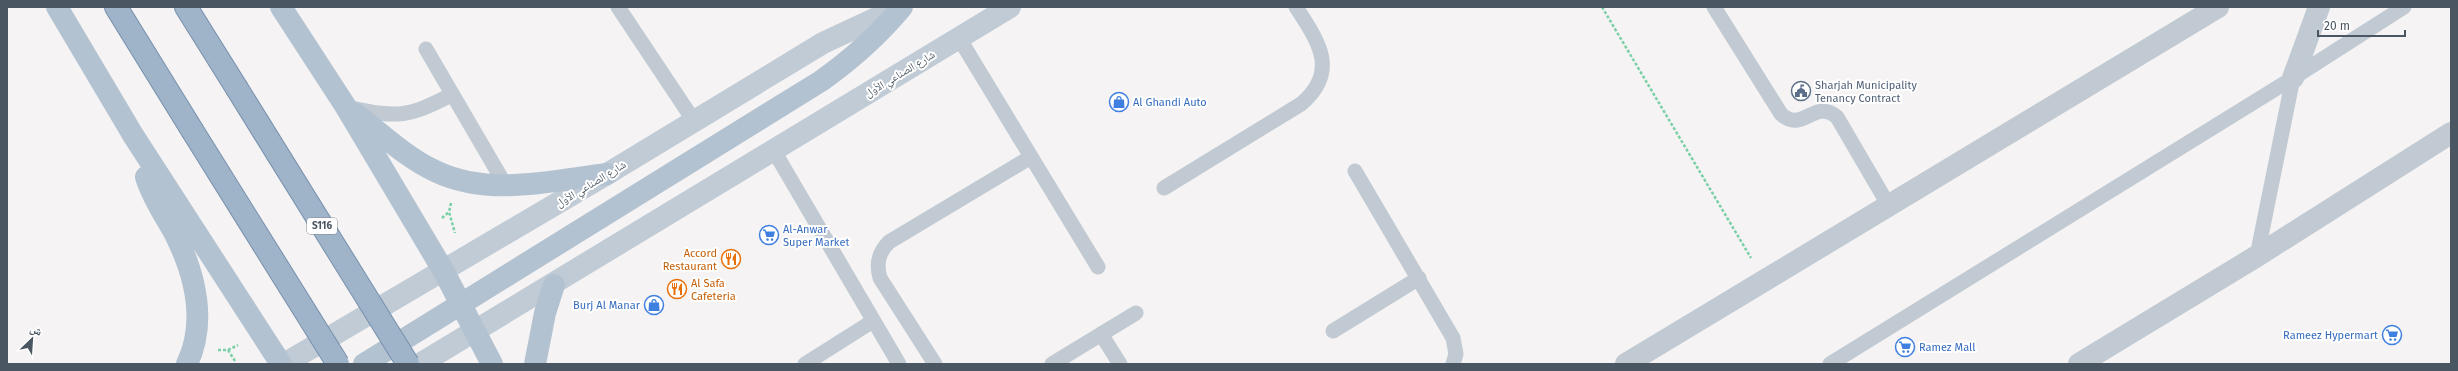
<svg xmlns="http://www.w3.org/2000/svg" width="2458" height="371" viewBox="0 0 2458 371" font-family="'Fira Sans','Noto Naskh Arabic',sans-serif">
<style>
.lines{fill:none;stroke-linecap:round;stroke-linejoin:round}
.trunk-casing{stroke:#7690ad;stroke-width:24}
.path{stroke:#7ad0a6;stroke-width:2.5;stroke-dasharray:3 2;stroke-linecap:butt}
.service{stroke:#c1cad2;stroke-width:15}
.minor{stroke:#c1cad2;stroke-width:22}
.secondary{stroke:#c1cbd6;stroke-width:22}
.primary{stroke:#b3c2d1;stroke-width:22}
.trunk{stroke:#9fb4c9;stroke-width:22}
.trunk-bridge-casing{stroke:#7690ad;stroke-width:24;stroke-linecap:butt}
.trunk-bridge{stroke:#9fb4c9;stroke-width:22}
.labels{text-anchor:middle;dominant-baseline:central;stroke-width:4;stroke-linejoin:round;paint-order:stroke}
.shield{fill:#fff;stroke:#808990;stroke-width:1}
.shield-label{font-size:10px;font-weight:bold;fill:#4a5661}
.street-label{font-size:11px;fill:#4a5661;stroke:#fff}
.service-label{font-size:11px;fill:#4e5e75;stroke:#fff;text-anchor:start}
.shop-label{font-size:11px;fill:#366cbe;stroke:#fff;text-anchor:start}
.food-label{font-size:11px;fill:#c56008;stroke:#fff;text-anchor:end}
</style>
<rect width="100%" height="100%" fill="#f5f3f3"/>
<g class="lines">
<g class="trunk-casing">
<g id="trunk">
<path d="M116,7L192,130"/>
<path d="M186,7L236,87"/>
</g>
</g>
<g class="path">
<path d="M1602,7L1751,258"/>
<path d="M451,203L449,212L455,233"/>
<path d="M442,218L449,212"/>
<path d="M218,350H228L238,345"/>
<path d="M228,350L235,361"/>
</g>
<g class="service">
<path d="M618,7L694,121"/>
<path d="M1714,7L1781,114C1803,134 1814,98 1837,117L1889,206"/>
<path d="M959,38L1098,267"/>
<path d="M426,49L506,186"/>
<path d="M351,108C399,118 408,117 451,95"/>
<path d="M774,151L899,364"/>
<path d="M1355,171L1453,338L1456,354L1453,364"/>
<path d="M1164,188L1301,104C1340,71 1318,41 1296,7"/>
<path d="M2257,256L2293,78"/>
<path d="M1333,331L1419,278"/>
<path d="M1101,334L1120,364"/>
<path d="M805,364L873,321"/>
<path d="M935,364L880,278C876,264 878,253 889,242L1031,157"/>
<path d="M1052,364L1136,313"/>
<path d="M1830,364L2293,78L2404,7"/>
</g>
<g class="minor">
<path d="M2293,78L2319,7"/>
<path d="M1626,364L2218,7"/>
<path d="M2079,364L2257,256L2451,133"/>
</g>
<g class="secondary">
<path d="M284,364L607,174L823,43L900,7"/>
<path d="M420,364L1010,7"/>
</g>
<g class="primary">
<path d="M57,7L133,135L281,364"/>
<path d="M281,7L346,107L443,270L492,364"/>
<path d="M356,114C381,134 406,157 435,171C489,197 551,181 607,174"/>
<path d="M146,177C152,197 165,216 175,234C195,274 207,322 187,364"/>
<path d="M364,364L821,81C852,59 878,36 902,7"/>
<path d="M535,364L545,313L554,285"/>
</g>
<use href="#trunk" class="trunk"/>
<g class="trunk-bridge-casing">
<g id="trunk-bridge">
<path d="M236,87L408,364"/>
<path d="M192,130L338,364"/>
</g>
</g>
<use href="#trunk-bridge" class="trunk-bridge"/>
</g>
<defs>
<g id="civic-ring" transform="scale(1)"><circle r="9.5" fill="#fff" stroke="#5c6f8a" stroke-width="1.5"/><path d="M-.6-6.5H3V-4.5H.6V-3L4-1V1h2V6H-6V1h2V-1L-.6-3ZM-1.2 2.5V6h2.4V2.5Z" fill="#5c6f8a"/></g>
<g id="shop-ring" transform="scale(1)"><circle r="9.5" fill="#fff" stroke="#3f7fe0" stroke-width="1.5"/><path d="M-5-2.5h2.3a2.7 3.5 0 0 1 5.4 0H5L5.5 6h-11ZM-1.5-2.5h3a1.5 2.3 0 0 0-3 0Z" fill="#3f7fe0"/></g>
<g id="supermarket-ring" transform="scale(1)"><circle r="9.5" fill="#fff" stroke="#3f7fe0" stroke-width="1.5"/><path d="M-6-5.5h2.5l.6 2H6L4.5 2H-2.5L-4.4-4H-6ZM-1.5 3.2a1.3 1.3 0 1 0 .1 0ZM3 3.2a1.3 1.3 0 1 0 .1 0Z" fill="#3f7fe0"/></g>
<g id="restaurant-ring" transform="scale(1)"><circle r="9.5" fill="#fff" stroke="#e8710a" stroke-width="1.5"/><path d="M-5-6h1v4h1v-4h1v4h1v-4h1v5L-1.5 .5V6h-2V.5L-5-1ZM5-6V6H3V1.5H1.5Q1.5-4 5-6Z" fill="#e8710a"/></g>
</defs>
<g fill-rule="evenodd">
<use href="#civic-ring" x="1801" y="91"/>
<use href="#shop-ring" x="1119" y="102"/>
<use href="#supermarket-ring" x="769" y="235"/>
<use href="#restaurant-ring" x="731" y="259"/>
<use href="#restaurant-ring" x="677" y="289"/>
<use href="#shop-ring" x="654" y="305"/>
<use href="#supermarket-ring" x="2392" y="335"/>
<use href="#supermarket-ring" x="1905" y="347"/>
</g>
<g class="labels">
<rect class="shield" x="307" y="218" width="30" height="16" rx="3"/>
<g class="shield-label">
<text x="322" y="226">S116</text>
</g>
<g class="street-label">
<text transform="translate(900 74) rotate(-31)">شارع الصناعي الأول</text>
<text transform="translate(591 184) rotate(-31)">شارع الصناعي الأول</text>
</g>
<g class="service-label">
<text x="1815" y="85">Sharjah Municipality<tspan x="1815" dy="13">Tenancy Contract</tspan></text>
</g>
<g class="shop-label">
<text x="1133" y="102">Al Ghandi Auto</text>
<text x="783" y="229">Al-Anwar<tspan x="783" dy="13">Super Market</tspan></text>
<text x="640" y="305" text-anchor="end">Burj Al Manar</text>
<text x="2378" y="335" text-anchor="end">Rameez Hypermart</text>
<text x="1919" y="347">Ramez Mall</text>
</g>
<g class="food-label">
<text x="717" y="253">Accord<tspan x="717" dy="13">Restaurant</tspan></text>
<text x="691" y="283" text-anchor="start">Al Safa<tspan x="691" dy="13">Cafeteria</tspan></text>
</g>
</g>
<rect width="2458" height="371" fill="none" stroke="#4a5661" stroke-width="16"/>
<g transform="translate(32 339) rotate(25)" stroke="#ffffff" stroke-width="3" paint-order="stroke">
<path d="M0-3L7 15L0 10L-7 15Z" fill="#4a5661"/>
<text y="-6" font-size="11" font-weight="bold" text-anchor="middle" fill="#4a5661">ش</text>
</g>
<path d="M2318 30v6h87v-6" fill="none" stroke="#4a5661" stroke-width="2"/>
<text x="2324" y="30" font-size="12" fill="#4a5661" stroke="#ffffff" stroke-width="3" paint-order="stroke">20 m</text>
</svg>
